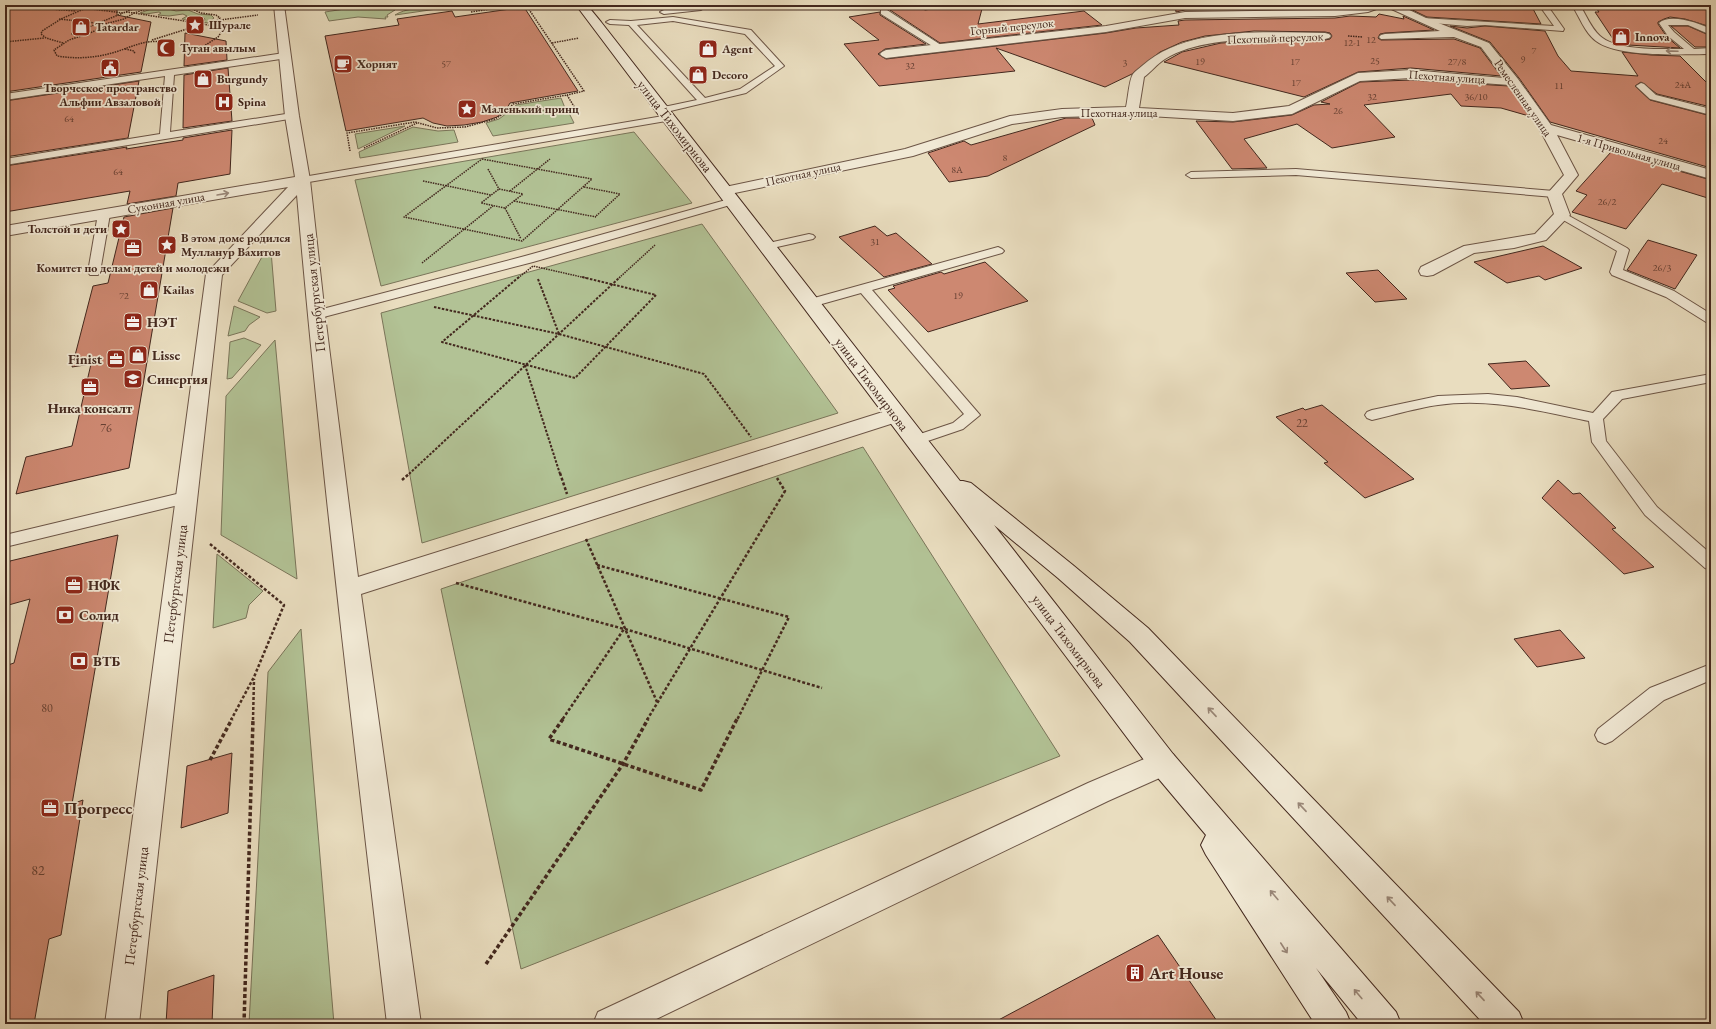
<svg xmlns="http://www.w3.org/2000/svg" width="1716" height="1029" viewBox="0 0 1716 1029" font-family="'EB Garamond',serif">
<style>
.green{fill:#b2c295;stroke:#7a755a}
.building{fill:#cd8871;stroke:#43281e}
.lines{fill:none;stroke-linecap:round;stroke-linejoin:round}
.service-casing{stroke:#6c5546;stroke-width:2}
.minor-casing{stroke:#6c5546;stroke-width:2}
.tertiary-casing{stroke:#6c5546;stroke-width:2}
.secondary-casing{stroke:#43281e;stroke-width:2}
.path-far3{stroke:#43281e;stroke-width:1.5;stroke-dasharray:1.5 1;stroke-linecap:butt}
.path-far2{stroke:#43281e;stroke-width:2;stroke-dasharray:2.5 1.5;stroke-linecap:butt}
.path-far1{stroke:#43281e;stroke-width:2.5;stroke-dasharray:3 2;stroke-linecap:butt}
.path{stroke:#43281e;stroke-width:3.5;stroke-dasharray:4 2.5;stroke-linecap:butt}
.service{fill:#f1e9d5;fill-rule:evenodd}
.minor{fill:#f1e9d5;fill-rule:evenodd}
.tertiary{fill:#f1e9d5;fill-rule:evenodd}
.secondary{fill:#f1e9d5;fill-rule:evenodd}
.oneway{stroke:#9a887a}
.labels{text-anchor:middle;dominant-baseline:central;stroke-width:3.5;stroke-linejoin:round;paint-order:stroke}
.far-number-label{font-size:10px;fill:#664033}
.far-poi-label{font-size:12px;font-weight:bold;fill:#43281e;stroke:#f1e9d5;text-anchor:start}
.far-street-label{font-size:12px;fill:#43281e;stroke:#f1e9d5}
.number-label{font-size:12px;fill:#664033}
.street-label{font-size:14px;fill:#43281e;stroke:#f1e9d5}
.poi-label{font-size:14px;font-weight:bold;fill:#43281e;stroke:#f1e9d5;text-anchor:start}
.near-number-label{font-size:14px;fill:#664033}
.near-poi-label{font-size:17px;font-weight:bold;fill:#43281e;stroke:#f1e9d5;text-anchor:start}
</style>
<rect width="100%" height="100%" fill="#e9ddbf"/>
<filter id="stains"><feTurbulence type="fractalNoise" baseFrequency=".005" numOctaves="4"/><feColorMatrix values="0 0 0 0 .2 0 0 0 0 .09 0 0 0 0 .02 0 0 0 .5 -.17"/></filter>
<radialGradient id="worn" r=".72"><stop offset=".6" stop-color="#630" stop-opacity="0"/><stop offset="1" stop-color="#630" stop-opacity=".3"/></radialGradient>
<g class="green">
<path d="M371,5L395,10L387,15L388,17H385L386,19L358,17L329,21L325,12Z"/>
<path d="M431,6L444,8L395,15C406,8 419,9 431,6Z"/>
<path d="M165,8L176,11L188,10L198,14L211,15L214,18L208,23L201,22L205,20L204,18L191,20L182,19L187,16L183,14L169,16L158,15L161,13L159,12L146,14L140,13L151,9Z"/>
<path d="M561,98L565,108L515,107L516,105Z"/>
<path d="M511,110L568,111L574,123L493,136L486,123L499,119Z"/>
<path d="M405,126L358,149L355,134Z"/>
<path d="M413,127L438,131L454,130L458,142L360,158L359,152Z"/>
<path d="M634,132L692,203L381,286L355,180Z"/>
<path d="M702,224L838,413L422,543L381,313Z"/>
<path d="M271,251L276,311L267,313L238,301L263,255Z"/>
<path d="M234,306L260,317L249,325L245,331L228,336Z"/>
<path d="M244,338L261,345L232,378L227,379L230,342Z"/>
<path d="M275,340L297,579L221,535L226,396Z"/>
<path d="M863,447L1060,756L521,969L441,589Z"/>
<path d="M217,554L263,591L249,605L246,618L213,628Z"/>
<path d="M301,629L334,1024H249L268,672Z"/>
</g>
<g class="building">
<path d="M5,5H117V15L151,22L141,72L5,92Z"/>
<path d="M917,5L925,10L958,5H983L978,24L1084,11L1102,25L940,43L890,10Z"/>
<path d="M1175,5H1293L1298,9L1185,10L1176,12Z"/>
<path d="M1402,5H1531L1541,24L1427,17Z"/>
<path d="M1594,5H1668L1711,7V27L1685,19L1670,17L1664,19L1658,22V24L1667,37L1680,48L1628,45L1615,42L1595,12H1599Z"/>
<path d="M524,7L578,91L510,103L506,110L497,117L482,122L464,125L447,126L433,123L423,118L346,131L325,36L399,25L397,19L452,11L455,17Z"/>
<path d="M880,12V15L926,44L885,49L878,54L886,59L1106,33L1136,28L1179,25L1178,21L1185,20L1335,18L1350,16L1376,17L1379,14L1404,19L1403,16L1434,30L1385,33L1380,34L1378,38L1381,40L1454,39L1480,48L1501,76L1411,68L1358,72L1304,97L1164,62L1182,52L1221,43L1264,41L1325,40L1330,39L1332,36L1330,33L1325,32L1254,31L1205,36L1182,42L1160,52L1132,74L1105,87L996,48L1015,71L879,86L844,44L879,40L849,17Z"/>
<path d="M1450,26L1467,28L1485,26L1545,31L1558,56L1571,71L1638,76L1622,52L1651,55L1680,56L1711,87V107L1657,94L1641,82L1635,86L1650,100L1711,116V168L1550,122L1519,78L1490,42Z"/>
<path d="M1671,26H1688L1711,36V47H1695Z"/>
<path d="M185,33L226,41L227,60L184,66Z"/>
<path d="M228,68L232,121L183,128L184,75Z"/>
<path d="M1411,80L1509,86L1529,116L1501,108L1461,106L1451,94L1364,105L1395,137L1332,148L1297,124L1244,139L1267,168L1232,169L1196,121L1233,122L1292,115L1314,105L1330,104L1321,102L1360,82Z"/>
<path d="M139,81L128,138L5,157V101Z"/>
<path d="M1066,118H1092L1095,125L988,176L949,182L928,153L964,141L971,145Z"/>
<path d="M232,130L230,174L178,183L176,196L127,204L130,191L5,212V166L127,147L126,149L183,140V138Z"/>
<path d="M1611,152L1711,180V199L1662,184L1626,229L1572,212L1587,195L1576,191Z"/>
<path d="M173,208L129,468L16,494L26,457L72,446L91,364L72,367L93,286L108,283L124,217Z"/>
<path d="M875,226L887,236L896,233L932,264L884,277L839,237Z"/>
<path d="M1648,240L1697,255L1675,289L1627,270Z"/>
<path d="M1543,246L1582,268L1545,280L1539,276L1507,283L1474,262Z"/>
<path d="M985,262L1028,301L928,332L888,290L895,288L893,286L941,272L944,274Z"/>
<path d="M1378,270L1407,299L1375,302L1346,273Z"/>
<path d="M1526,361L1550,386L1511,389L1488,364Z"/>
<path d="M1322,405L1414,479L1365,498L1324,463L1328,462L1276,417L1303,408L1305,410Z"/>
<path d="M1558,480L1573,494L1580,493L1616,528L1612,529L1654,567L1624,574L1542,498Z"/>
<path d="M118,535L72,804L83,800L61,935L49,939L34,1024H5V666L14,663L30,599L5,606V581L10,561Z"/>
<path d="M1560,630L1585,658L1537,667L1514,639Z"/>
<path d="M232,753L228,813L181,828L187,766Z"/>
<path d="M1158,935L1219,1024H991Z"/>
<path d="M214,975L212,1024H166L168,991Z"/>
</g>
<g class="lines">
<g class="service-casing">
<g id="service">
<path d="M276,5H299C294,9 280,11 275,7Z"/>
<path d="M700,5H709L701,10L664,14L660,12L664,10Z"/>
<path d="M1539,5H1547L1564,29L1563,31L1485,25L1467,26L1422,22L1418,20L1422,18L1554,26Z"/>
<path d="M1572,5H1580C1586,15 1591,28 1600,36C1616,51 1662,49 1684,49L1668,36L1659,23C1670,13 1699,23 1711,29V35L1688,25H1668L1674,32L1694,49L1711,48V54C1683,54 1618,58 1596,41C1585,33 1579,16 1572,5Z"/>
<path d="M881,10H887L944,47L940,50L937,49L881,14Z"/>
<path d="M673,17L751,30L784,66L746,93L662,113L659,112L657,110L659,108L697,100L629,25L610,24L606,22L610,20L631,21ZM673,21L745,34L775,66L740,89L705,98L637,25Z"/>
<path d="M284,53L287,54L288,56L287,58L174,75L170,132L292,113L295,114L297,116L295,118L5,165V159L160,134L165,76L5,100V94Z"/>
<path d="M1641,83L1644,84L1656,95L1711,109V115L1650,99L1636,86Z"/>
<path d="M669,115L672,116L674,118L672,120L303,183L298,180L303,177Z"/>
<path d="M1296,169L1554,191L1559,194L1554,197L1296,175L1191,178L1186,175L1191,172Z"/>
<path d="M733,198L737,199L738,201L737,203L533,262L316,319L311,318L310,315L311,312L525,256Z"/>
<path d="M104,211L110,214L100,272L98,275H90L88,272L98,214Z"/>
<path d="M1562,212L1627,248L1629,250L1623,270L1674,291L1711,314V323L1706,322L1666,297L1612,275L1610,272L1617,251L1558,217L1556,215Z"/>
<path d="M809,234L813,235L815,237L813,239L768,249L764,248L762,246L764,244Z"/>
<path d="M998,247L1002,249L1004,251L1002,253L872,290L980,415L963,429L916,445L911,443L909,440L911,437L953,423L964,414L861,293L811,307L807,306L805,303L807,300Z"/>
<path d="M1711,374V382L1622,399L1603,419L1606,441L1657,507L1711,554V570L1705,568L1645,515L1592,442L1589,421C1539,411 1489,397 1438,405C1416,408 1394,415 1372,420L1367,418L1365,415L1367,412L1372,410L1438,396L1488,394L1517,397L1593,413L1612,392Z"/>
<path d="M185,492L191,494L193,498L191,502L5,547V535Z"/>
<path d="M1711,664V680L1664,700L1612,741L1605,744L1598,741L1595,735L1598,729L1650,688Z"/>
</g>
</g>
<g class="minor-casing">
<g id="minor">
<path d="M274,5H284L299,116L310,180L325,315L358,577L889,410L896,409L903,410L906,415L903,420L361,594L421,1024H387C355,748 321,472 297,195L222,275L139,1024H105L206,274L288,187L5,236V226L295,177L285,116Z"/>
<path d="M1369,5H1383L1382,7L1368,12L1335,16L1185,18L1106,32L886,58L882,56L880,54L882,52L886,50L1106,26L1185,12L1335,10Z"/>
<path d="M1386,5H1399L1426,18L1489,43L1518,79L1551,125L1711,170V179L1557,135L1578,175L1562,194L1570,215L1567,218L1546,240L1514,248L1474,253L1433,275L1427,276L1421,275L1419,271L1421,267L1464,246L1535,234L1554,214L1547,194L1564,175L1539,128L1510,85L1411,78L1360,81L1292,114L1233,121L1132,115L1062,117L1012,124L913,156L725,195L720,194L718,191L720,188L725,187L905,149L1010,116L1062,109L1126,107C1128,99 1129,80 1133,74C1135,71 1139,69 1142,66C1189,25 1267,33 1325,33L1329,34L1331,36L1329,38L1325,39C1278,40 1205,34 1165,59C1157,64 1151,72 1144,77L1139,108L1233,113L1289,106L1358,73L1411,70L1504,78L1481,47L1454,37L1381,39L1379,37L1381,35L1385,34L1440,31L1387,7Z"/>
</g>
</g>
<g class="tertiary-casing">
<path id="tertiary" d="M1163,751L1173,754L1177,763L1173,772L1108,801L646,1024H593L598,1012L1088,783Z"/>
</g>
<g class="secondary-casing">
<path id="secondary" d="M576,5H587L601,22L960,481H963L971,483L1074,566L1148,628L1519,1012L1524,1024H1484L1130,642L1058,578L994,525L1173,754L1396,1012L1401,1024H1362L1316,968L1346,1012L1351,1024H1315L1206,855L1201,845L1206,835L1153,772Z"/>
</g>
<g class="path-far3">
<path d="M384,5L406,8L426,5"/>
<path d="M526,5L584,91L567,95"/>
<path d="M157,6L177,9H192L201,13L216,15L220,18L210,25"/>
<path d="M84,8L123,13L143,5"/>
<path d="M51,9L76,11"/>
<path d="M59,10L70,5"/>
<path d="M126,12L134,13L158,5"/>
<path d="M471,12L515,5"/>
<path d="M59,19L105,24"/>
<path d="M220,20L258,15"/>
<path d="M203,24L221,28L222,31L218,37L204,46"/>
<path d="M80,35L72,34L123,13"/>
<path d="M1348,36L1363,37"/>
<path d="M152,40L203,24L134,13L124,19L105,24L101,28L90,33L69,40L54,50L57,56C76,59 94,58 112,53C130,48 144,39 163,42"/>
<path d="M5,42L44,38"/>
<path d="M63,43L46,38L41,34L42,31L61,19L93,5"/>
<path d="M552,43L579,38"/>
<path d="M125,49L134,51L135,54"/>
<path d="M511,108L576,110"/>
<path d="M364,148L417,123"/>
<path d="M350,151L347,133L415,122L437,128L465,127L495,119L506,112L513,104L567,95L578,113"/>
<path d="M482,159L592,179L522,241L404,217Z"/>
<path d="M488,169L499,189"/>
<path d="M423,181L491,195"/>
<path d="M584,187L620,194L595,217"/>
<path d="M499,189L523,194L505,208L481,203Z"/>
<path d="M510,191L550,159"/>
<path d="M514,201L596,217"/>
<path d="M505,208L521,239"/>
<path d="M422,263L493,206"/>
<path d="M518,278L533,266L586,278"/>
<path d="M619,278L655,245"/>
</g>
<g class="path-far2">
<path d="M519,277L442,342L575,378L656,295L582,277"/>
<path d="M538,279L559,334"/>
<path d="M434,307L559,334L704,374L751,437"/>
<path d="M525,365L560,474"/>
<path d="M409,474L620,277"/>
</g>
<g class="path-far1">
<path d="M560,473L567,494"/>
<path d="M402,480L410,473"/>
<path d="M586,539L657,702"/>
<path d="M210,544L284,605L254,677L231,720"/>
<path d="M597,565L789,617L737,720"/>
<path d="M456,583L624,629L562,720"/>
<path d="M625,629L822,688"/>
<path d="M253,720L254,679"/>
<path d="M647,720L785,491L777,478"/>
</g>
<g class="path">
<path d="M563,719L549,739L701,790L737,719"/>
<path d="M210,760L232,719"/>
<path d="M486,964L623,764L648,719"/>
<path d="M244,1024L253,719"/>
</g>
<use href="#service" class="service"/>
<use href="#minor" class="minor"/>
<use href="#tertiary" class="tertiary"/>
<use href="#secondary" class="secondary"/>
</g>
<defs><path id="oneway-shaft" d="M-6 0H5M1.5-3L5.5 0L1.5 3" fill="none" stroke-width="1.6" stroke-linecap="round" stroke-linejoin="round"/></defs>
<g class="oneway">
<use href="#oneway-shaft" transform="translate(1672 51) rotate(-178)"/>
<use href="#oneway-shaft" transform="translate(223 194) rotate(-10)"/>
<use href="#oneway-shaft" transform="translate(1212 712) rotate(-133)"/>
<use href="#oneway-shaft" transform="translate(1302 807) rotate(-133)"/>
<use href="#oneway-shaft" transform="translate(1274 895) rotate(-130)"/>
<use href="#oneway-shaft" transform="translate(1391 901) rotate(-133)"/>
<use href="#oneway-shaft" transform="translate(1284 948) rotate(57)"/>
<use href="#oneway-shaft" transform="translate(1358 994) rotate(-130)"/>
<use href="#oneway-shaft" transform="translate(1480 996) rotate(-133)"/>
</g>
<defs>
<g id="sight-square" transform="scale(1)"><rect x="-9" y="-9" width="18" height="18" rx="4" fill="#8f2418" stroke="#f1e9d5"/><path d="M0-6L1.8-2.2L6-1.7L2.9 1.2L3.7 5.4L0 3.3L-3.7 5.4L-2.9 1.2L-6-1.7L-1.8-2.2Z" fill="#fff"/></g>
<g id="shop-square" transform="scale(1)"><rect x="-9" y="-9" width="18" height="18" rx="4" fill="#8f2418" stroke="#f1e9d5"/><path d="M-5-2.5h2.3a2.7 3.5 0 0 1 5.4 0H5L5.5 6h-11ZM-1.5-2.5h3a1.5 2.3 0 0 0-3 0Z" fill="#fff"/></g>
<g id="mosque-square" transform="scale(1)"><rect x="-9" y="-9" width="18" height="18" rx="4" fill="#8f2418" stroke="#f1e9d5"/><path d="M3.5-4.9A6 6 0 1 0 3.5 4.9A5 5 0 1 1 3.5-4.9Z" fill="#fff"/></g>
<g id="cafe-square" transform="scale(1)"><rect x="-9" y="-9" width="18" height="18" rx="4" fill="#8f2418" stroke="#f1e9d5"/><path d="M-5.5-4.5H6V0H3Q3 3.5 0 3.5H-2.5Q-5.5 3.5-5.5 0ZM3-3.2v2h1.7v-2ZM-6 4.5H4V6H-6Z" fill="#fff"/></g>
<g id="civic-square" transform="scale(1)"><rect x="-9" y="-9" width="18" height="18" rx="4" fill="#8f2418" stroke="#f1e9d5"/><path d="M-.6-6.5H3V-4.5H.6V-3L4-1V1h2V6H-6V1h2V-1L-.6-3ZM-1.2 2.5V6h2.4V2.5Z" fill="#fff"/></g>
<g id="hospital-square" transform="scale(1)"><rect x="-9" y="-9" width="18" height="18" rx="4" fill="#8f2418" stroke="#f1e9d5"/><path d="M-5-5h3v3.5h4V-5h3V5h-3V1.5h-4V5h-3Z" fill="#fff"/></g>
<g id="office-square" transform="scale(1)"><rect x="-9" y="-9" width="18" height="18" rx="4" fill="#8f2418" stroke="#f1e9d5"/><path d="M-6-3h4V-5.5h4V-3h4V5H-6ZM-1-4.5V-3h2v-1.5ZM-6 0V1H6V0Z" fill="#fff"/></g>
<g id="university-square" transform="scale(1)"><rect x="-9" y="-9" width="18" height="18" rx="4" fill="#8f2418" stroke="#f1e9d5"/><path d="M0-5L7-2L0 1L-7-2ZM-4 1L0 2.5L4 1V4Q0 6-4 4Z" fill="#fff"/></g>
<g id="bank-square" transform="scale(1)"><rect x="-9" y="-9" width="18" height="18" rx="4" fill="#8f2418" stroke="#f1e9d5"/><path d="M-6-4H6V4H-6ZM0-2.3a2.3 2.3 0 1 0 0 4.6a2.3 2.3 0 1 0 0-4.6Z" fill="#fff"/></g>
<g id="building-square" transform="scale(1)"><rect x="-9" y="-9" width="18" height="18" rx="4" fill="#8f2418" stroke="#f1e9d5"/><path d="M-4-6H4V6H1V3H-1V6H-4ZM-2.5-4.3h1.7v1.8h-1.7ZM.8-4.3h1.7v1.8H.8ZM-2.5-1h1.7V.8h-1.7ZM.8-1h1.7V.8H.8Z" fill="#fff"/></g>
</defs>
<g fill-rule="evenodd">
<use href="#sight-square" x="195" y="25"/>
<use href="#shop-square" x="81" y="27"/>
<use href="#shop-square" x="1621" y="37"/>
<use href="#mosque-square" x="166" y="48"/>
<use href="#shop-square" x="708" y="49"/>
<use href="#cafe-square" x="343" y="64"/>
<use href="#civic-square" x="110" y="68"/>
<use href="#shop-square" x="698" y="75"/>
<use href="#shop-square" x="203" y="79"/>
<use href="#hospital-square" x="224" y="102"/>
<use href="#sight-square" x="467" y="109"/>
<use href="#sight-square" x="121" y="229"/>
<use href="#sight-square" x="167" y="245"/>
<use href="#office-square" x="133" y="248"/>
<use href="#shop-square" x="149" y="290"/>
<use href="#office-square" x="133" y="322"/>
<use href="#shop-square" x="138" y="355"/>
<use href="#office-square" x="116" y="359"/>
<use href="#university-square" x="133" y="379"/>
<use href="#office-square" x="90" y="387"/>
<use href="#office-square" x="74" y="585"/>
<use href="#bank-square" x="65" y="615"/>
<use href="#bank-square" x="79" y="661"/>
<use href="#office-square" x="50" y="808"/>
<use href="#building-square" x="1135" y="973"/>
</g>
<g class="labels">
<g class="far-number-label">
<text x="1371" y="39">12</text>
<text x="1352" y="42">12-1</text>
<text x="1534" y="50">7</text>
<text x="1523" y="59">9</text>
<text x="1375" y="60">25</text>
<text x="1200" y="61">19</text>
<text x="1295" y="61">17</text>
<text x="1457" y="61">27/8</text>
<text x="1125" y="62">3</text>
<text x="446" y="63">57</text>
<text x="910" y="65">32</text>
<text x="1296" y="82">17</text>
<text x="1683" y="84">24А</text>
<text x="1559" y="85">11</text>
<text x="1372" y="96">32</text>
<text x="1476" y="96">36/10</text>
<text x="1338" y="110">26</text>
<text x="69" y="118">64</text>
<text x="1663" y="140">24</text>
<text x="1005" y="157">8</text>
<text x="957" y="169">8А</text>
<text x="118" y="171">64</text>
<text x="1607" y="201">26/2</text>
<text x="875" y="241">31</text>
<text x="1662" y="267">26/3</text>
<text x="124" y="295">72</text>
<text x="958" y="295">19</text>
</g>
<g class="far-poi-label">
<text x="209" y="25">Шурале</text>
<text x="95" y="27">Tatardar</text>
<text x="1635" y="37">Innova</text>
<text x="180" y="48">Туган авылым</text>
<text x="722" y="49">Agent</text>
<text x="357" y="64">Хорият</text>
<text x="712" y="75">Decoro</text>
<text x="217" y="79">Burgundy</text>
<text x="110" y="88" text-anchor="middle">Творческое пространство<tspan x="110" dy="14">Альфии Авзаловой</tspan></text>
<text x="238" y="102">Spina</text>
<text x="481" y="109">Маленький принц</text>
<text x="107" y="229" text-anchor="end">Толстой и дети</text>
<text x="181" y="238">В этом доме родился<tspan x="181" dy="14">Мулланур Вахитов</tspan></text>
<text x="133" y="268" text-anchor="middle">Комитет по делам детей и молодежи</text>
<text x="163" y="290">Kailas</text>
</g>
<g class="far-street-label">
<text transform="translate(1012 27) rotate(-6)">Горный переулок</text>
<text transform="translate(1275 38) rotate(-2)">Пехотный переулок</text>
<text transform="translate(1447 77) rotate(4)">Пехотная улица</text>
<text transform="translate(1523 98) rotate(55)">Ремесленная улица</text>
<text x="1119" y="113">Пехотная улица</text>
<text transform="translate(1629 152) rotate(16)">1-я Привольная улица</text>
<text transform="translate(803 174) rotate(-12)">Пехотная улица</text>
<text transform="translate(166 203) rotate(-10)">Суконная улица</text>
</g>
<g class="number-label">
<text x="1302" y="423">22</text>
<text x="106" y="428">76</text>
<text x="47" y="708">80</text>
</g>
<g class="street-label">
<text transform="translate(675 126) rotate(52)">улица Тихомирнова</text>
<text transform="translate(314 293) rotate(-96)">Петербургская улица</text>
<text transform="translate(872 384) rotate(53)">улица Тихомирнова</text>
<text transform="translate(175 584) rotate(-83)">Петербургская улица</text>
<text transform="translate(1069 641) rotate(53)">улица Тихомирнова</text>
<text transform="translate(136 906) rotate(-83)">Петербургская улица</text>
</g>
<g class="poi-label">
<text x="147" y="322">НЭТ</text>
<text x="152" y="355">Lisse</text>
<text x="102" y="359" text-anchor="end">Finist</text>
<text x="147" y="379">Синергия</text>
<text x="90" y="408" text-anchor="middle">Ника консалт</text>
<text x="88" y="585">НФК</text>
<text x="79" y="615">Солид</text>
<text x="93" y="661">ВТБ</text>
</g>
<g class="near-number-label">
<text x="38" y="870">82</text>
</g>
<g class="near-poi-label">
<text x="64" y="808">Прогресс</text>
<text x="1149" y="973">Art House</text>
</g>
</g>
<rect width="1716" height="1029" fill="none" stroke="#e9ddbf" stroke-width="20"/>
<rect x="6" y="6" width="1704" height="1017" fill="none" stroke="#43281e" stroke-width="2"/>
<rect x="10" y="10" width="1696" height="1009" fill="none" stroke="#43281e"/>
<rect width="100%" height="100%" filter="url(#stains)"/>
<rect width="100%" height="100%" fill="url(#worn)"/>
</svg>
